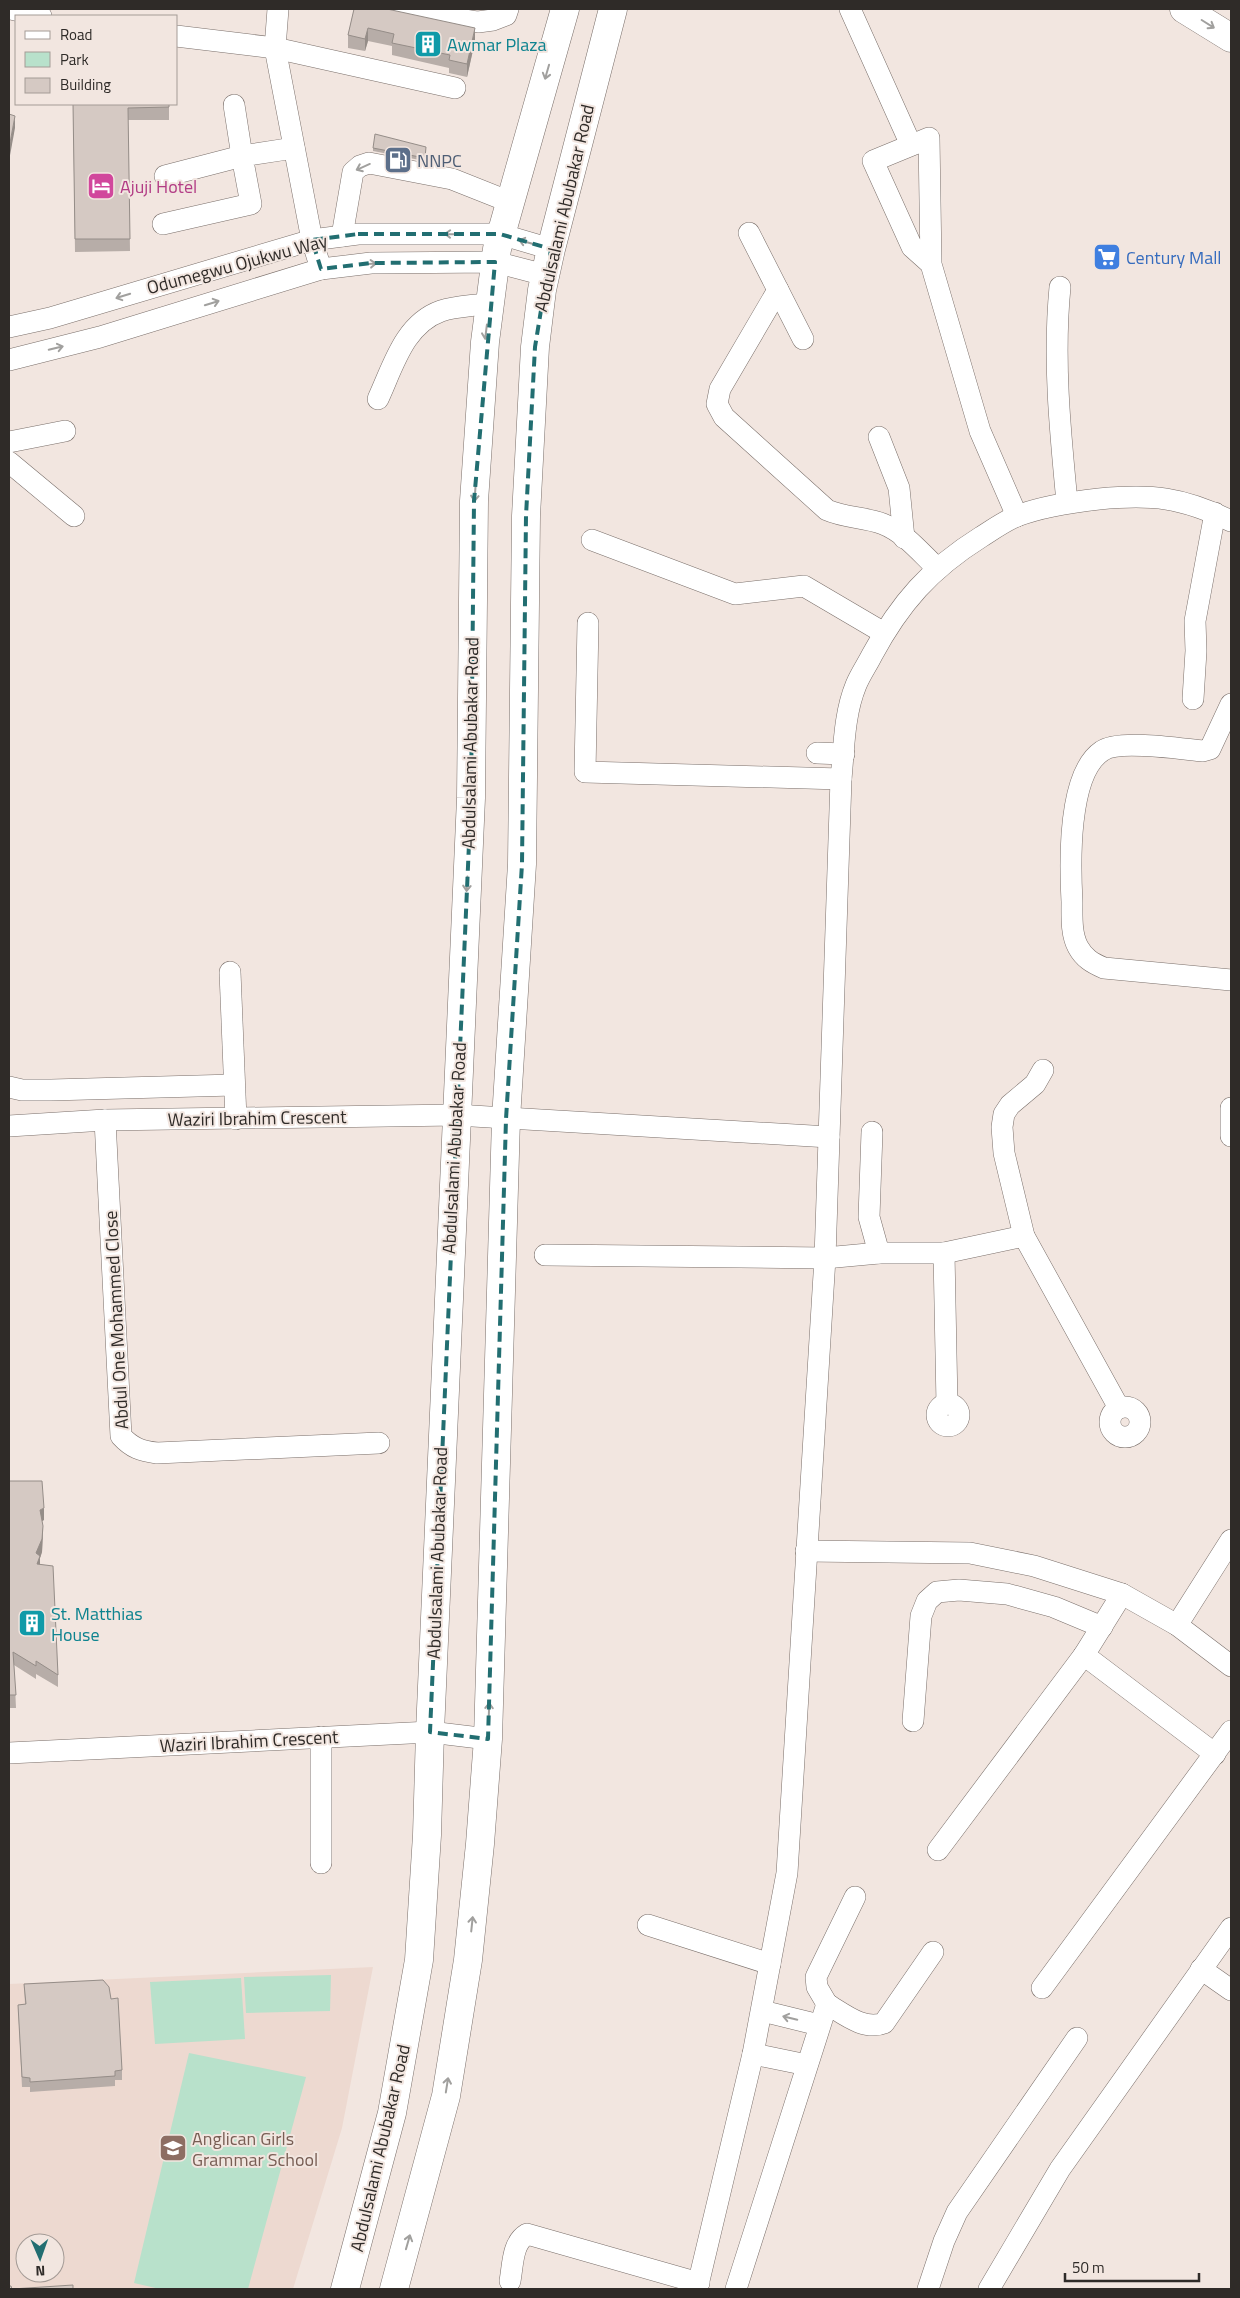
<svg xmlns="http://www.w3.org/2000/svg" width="1240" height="2298" viewBox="0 0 1240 2298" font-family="'Titillium Web',sans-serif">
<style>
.built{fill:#edd9d0;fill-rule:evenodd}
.green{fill:#b8e1cb}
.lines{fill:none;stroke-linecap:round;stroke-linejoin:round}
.minor-casing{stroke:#7a6f6a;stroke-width:22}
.major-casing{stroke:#7a6f6a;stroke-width:29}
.minor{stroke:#fff;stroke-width:21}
.major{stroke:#fff;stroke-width:28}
.wall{fill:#b7ada8}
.shaded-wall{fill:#958d88}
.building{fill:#d5c9c3;stroke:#958d88}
.oneway{stroke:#a1a09e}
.marked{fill:none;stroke:#226e71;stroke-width:4;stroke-dasharray:10 6;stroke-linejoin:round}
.labels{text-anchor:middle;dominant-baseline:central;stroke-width:4;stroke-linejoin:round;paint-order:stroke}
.culture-label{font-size:18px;fill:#0d838f;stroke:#f2e6e0;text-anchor:start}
.service-label{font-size:18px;fill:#4e5e75;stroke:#f2e6e0;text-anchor:start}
.hotel-label{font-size:18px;fill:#b23c85;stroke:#f2e6e0;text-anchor:start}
.street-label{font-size:18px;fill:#2f2b28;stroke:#f2e6e0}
.shop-label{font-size:18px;fill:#366cbe;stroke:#f2e6e0;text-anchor:start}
.education-label{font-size:18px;fill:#785e54;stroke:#f2e6e0;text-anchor:start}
</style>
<rect width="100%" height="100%" fill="#f2e6e0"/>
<path class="built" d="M373,1967L342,2128L293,2289H9V1984ZM25,2243H55V2273H25Z"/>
<g class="green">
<path d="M331,1975L330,2011L246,2013L244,1977Z"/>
<path d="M241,1978L245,2039L155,2044L150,1982Z"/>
<path d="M189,2053L306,2077L248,2289H160L134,2283Z"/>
</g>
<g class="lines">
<g class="minor-casing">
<g id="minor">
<path d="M11,9L41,16"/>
<path d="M278,9L275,48L312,240L321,269"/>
<path d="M396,9L478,22L493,20L506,15L508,9"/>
<path d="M850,9L911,145"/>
<path d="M176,36L275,48L455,88"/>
<path d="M165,176L242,156L234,105"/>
<path d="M163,224L251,204L242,156L294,148"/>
<path d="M749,233L803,339"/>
<path d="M342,236L353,172L360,166L369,163L452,179L510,202"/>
<path d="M931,264L912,247L873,161L929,138L931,264L980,431L1017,516"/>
<path d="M1060,287C1053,359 1060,430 1067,502"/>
<path d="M778,290L720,389L717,404L724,417L827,510C845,518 865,517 883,524C904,532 921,553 937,568"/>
<path d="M9,327L50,318L312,240L358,234H500L551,249"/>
<path d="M9,360L100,337L321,269L371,263L495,262L545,275"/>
<path d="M378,399C393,367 404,324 441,311C456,306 474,306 490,303"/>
<path d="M879,437L899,488L904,538"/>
<path d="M9,442L65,431"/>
<path d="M9,462L74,516"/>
<path d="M592,540L735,594L804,586L884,633"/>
<path d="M588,623L585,772L841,779"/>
<path d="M1193,699L1196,651L1195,621L1215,513"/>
<path d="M1231,704L1210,749L1203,751C1181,749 1118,739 1102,751C1067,774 1070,865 1072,902C1072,917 1071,934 1078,947C1084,958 1092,963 1104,968L1231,980"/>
<path d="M817,753L844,754"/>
<path d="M230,972L236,1119"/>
<path d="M1043,1070L1035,1084L1010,1105L1004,1114L1002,1127L1004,1153L1024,1236L1119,1408"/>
<path d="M9,1087L22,1090H51L234,1085"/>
<path d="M1231,1108V1136"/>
<path d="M105,1120L121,1436C132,1448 141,1451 157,1453L379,1443"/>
<path d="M9,1126L105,1120L456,1115L829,1137"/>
<path d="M872,1132L869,1217L879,1253"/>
<path d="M545,1255L825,1258L879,1253H944"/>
<path d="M947,1404L944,1253L1024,1236"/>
<circle cx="948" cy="1415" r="11"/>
<circle cx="1125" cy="1422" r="15"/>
<path d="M806,1551L970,1553L1034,1566L1122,1594L1177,1625L1231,1666"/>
<path d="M1177,1625L1231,1540"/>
<path d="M1084,1655L1215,1754"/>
<path d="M913,1721L921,1616L927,1601L937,1592L959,1590L1007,1594L1054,1607L1102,1627"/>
<path d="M9,1753L430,1732L488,1739"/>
<path d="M938,1850L1084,1655L1122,1594"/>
<path d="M321,1863V1737"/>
<path d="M648,1925L770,1964"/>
<path d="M1201,1969L1231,1990"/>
<path d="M1042,1988L1231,1731"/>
<path d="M827,2004L817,1987L816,1977L855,1897"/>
<path d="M762,2011L819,2025"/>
<path d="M753,2054L807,2065"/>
<path d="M510,2281C513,2265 512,2243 527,2234L699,2283"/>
<path d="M697,2289L753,2054L787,1873L825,1258L841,779C844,748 844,714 856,685C860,675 867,665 872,655C900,603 930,569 981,537C992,530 1005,521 1017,516C1043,506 1072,502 1099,499C1152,494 1182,497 1231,521"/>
<path d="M736,2289L827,2004C844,2014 864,2031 884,2023L933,1952"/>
<path d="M928,2289L944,2241L957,2212L1077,2038"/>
<path d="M989,2289L1060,2169L1231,1928"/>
</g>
</g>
<g class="major-casing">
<g id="major">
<path d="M1184,9L1231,38"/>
<path d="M345,2289L392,2113L419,1960L427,1835L430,1732L471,798L474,501L485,342L497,249L565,9"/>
<path d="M394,2289L446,2096L468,1960L480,1844L488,1739L506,1119L522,864L526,516L535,347L542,290L551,249L613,9"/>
</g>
</g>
<use href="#minor" class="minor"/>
<use href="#major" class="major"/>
</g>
<g class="wall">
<path d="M354,9L475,41L467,77L449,73V68L392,55V46L368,41L365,51L348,48V35Z"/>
<path d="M73,104H169V120H128L130,251L75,252Z"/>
<path d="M373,148L426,150L425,161L373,151Z"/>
<path d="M9,1481L44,1520L42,1521L43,1538L42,1552L40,1558V1564L58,1675V1687L36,1674V1679L14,1665L16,1708H9Z"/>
<path d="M24,1984L111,1999L122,2070V2080H115V2086L30,2092V2087H22L18,2005L25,2004Z"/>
</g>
<g class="shaded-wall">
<path d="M368,28V41L365,51V39Z"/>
<path d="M475,28V41L467,77V64Z"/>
<path d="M15,116V128L9,161V148Z"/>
<path d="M44,1508V1520L40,1522V1510Z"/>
<path d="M43,1526L42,1552L40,1558V1569L37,1577L36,1553Z"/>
</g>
<g class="building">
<path d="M354,9H387L475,28L467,64L449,60L450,55L392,43L394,34L368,28L365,39L348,35Z"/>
<path d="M73,104H169V107L128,108L130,239H75Z"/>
<path d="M9,114L15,116L9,148Z"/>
<path d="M375,134L426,147L425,158L373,148Z"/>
<path d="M9,1481H42L44,1508L40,1510L43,1526L42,1539L36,1553L40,1556L37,1564L53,1566L58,1675L36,1661V1666L13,1652L16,1695H9Z"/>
<path d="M103,1980L109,1987L111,1999L118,1998L122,2070L115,2071V2076L30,2082V2078L22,2077L18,2005L26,2004L24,1984Z"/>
<path d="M73,2285V2289H9V2286H11L12,2289Z"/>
</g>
<defs><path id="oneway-shaft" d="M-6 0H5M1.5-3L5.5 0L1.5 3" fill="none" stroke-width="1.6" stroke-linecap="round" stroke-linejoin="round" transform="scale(1.25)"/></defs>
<g class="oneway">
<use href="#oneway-shaft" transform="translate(1208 24) rotate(32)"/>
<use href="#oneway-shaft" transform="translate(547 72) rotate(106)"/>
<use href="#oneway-shaft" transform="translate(363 167) rotate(156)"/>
<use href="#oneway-shaft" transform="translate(452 234) rotate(-179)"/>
<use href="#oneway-shaft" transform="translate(526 242) rotate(-164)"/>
<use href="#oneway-shaft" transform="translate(369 264) rotate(-4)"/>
<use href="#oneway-shaft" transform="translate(123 296) rotate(163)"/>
<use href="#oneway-shaft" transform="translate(212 303) rotate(-17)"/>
<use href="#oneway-shaft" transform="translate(486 332) rotate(97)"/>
<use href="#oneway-shaft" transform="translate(56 348) rotate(-14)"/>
<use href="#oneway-shaft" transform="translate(475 494) rotate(94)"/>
<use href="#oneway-shaft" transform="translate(467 884) rotate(93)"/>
<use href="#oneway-shaft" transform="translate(489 1710) rotate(-88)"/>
<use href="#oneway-shaft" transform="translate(472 1924) rotate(-84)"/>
<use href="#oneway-shaft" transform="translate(790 2018) rotate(-166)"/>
<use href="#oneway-shaft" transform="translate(447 2085) rotate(-81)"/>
<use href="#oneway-shaft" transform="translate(408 2242) rotate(-74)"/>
</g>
<path class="marked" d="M358,234H500L551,249L535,347L526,516L522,864L506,1119L488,1739L430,1732L471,798L474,501L495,262L371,263L321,269L312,240Z"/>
<defs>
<g id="building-square" transform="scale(1.4375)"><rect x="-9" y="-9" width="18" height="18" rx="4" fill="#0f9aa8" stroke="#f2e6e0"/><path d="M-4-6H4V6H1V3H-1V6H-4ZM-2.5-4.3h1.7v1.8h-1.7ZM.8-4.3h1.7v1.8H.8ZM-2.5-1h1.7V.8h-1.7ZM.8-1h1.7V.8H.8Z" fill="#fff"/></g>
<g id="fuel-square" transform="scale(1.4375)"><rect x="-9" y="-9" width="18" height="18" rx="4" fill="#5c6f8a" stroke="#f2e6e0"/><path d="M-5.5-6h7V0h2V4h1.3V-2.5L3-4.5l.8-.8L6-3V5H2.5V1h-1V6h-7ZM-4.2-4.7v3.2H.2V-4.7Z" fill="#fff"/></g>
<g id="hotel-square" transform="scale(1.4375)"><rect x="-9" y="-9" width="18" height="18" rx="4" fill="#d1479c" stroke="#f2e6e0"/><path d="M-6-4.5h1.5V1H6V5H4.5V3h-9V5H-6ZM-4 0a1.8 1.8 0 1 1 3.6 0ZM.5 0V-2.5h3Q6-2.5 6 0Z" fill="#fff"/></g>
<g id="supermarket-square" transform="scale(1.4375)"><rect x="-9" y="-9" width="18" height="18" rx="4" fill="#3f7fe0" stroke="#f2e6e0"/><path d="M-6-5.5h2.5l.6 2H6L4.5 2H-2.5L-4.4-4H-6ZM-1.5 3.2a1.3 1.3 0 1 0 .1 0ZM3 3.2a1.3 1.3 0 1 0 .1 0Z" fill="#fff"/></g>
<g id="school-square" transform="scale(1.4375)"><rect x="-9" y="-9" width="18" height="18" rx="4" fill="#8d6e63" stroke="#f2e6e0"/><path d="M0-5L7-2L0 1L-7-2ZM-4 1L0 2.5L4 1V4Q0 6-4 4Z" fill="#fff"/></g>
</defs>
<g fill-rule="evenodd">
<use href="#building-square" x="428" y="44"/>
<use href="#fuel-square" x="398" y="160"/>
<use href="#hotel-square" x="101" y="186"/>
<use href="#supermarket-square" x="1107" y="257"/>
<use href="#building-square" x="32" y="1623"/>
<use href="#school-square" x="173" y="2148"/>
</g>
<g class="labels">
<g class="culture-label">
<text x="447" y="44">Awmar Plaza</text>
<text x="51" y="1613">St. Matthias<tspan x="51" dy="21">House</tspan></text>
</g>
<g class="service-label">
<text x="417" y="160">NNPC</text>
</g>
<g class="hotel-label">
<text x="120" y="186">Ajuji Hotel</text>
</g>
<g class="street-label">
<text transform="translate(564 208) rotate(-77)">Abdulsalami Abubakar Road</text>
<text transform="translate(237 264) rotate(-15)">Odumegwu Ojukwu Way</text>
<text transform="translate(470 743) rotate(-89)">Abdulsalami Abubakar Road</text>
<text transform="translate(257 1118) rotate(-1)">Waziri Ibrahim Crescent</text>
<text transform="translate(454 1148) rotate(-87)">Abdulsalami Abubakar Road</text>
<text transform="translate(116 1320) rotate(-93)">Abdul One Mohammed Close</text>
<text transform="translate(437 1553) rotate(-88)">Abdulsalami Abubakar Road</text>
<text transform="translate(249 1741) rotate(-3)">Waziri Ibrahim Crescent</text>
<text transform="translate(380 2148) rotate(-77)">Abdulsalami Abubakar Road</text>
</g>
<g class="shop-label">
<text x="1126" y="257">Century Mall</text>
</g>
<g class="education-label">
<text x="192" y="2138">Anglican Girls<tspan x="192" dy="21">Grammar School</tspan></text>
</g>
</g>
<rect width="1240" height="2298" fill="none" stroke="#2f2b28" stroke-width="20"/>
<rect x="15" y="15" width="162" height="90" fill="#f2e6e0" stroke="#a49b96"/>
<rect x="25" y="31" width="25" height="8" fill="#ffffff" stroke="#a49b96"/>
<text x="60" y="40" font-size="15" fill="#2f2b28">Road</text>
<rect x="25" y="52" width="25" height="15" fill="#b8e1cb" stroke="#a49b96"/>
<text x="60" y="65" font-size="15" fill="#2f2b28">Park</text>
<rect x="25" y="78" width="25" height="15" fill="#d5c9c3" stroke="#a49b96"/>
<text x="60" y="90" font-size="15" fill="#2f2b28">Building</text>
<g transform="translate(40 2258) rotate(178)"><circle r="24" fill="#f2e6e0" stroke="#a49b96"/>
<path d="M0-4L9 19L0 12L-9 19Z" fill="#226e71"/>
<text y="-8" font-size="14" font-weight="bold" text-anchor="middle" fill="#2f2b28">N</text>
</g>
<path d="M1065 2273v8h134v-8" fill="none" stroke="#2f2b28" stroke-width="2.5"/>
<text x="1072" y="2273" font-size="15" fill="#2f2b28" stroke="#f2e6e0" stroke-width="4" paint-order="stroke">50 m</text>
</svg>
